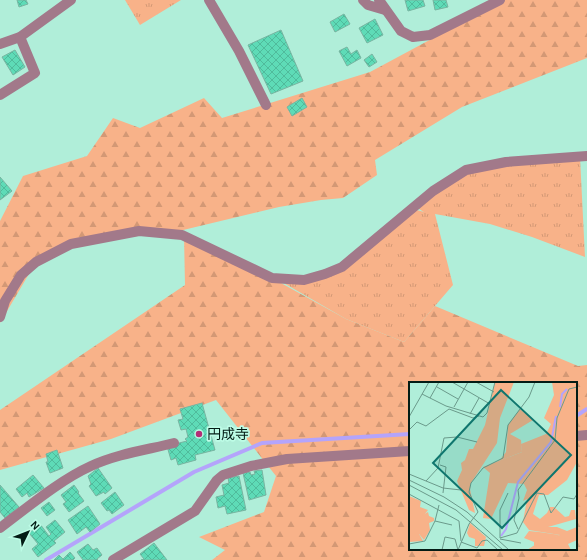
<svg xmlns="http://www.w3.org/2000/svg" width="587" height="560" viewBox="0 0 587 560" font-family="Karla,'Noto Sans JP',sans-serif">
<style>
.grass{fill:url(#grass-tufts)}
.forest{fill:url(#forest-firs);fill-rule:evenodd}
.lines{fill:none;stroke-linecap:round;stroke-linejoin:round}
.stream{stroke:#b4a4fb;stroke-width:4}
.building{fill:url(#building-cross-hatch);stroke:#78b5a1}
.minor{stroke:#a2798a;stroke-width:10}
.poi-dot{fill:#b22e76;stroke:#bdfce6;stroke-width:1.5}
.labels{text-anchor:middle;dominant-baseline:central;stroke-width:3.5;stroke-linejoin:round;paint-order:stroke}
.poi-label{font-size:14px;fill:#031c15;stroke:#bdfce6;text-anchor:start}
.inset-river{fill:none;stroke:#b4a4fb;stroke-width:2}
.inset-road{fill:none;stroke:#6b9a8b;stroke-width:1}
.view{fill:#0f766e;fill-opacity:0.15;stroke:#0f766e;stroke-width:2}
.inset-edge{fill:none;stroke:#031c15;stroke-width:2}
</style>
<defs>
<pattern id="grass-tufts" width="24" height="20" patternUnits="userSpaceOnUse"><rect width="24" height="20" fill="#f8b289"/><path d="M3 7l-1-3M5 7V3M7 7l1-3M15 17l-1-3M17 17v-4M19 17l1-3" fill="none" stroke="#d39875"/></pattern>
<pattern id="forest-firs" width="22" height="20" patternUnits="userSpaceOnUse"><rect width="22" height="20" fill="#f8b289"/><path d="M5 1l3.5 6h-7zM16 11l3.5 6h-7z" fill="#d39875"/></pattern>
<pattern id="building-cross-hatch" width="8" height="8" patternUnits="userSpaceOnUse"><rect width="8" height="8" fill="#5edbb7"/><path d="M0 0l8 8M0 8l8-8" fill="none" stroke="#50bb9c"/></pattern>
</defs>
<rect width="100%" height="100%" fill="#b0eed9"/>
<g class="grass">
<path d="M125,0H181L140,25Z"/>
<path d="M580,157L585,257L532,237L490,224L435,214L453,285L404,342L346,319L275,278L306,279L342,269L413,209L424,212L414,206L466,170Z"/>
</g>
<g class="forest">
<path d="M504,0H587V58L462,107L375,160L377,175L343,198L321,200L279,207L179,231L71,244L36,262L0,323V221L23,176L87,156L113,118L140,128L204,98L222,118L370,72Z"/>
<path d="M184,236L272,278L346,319L404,342L435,306L578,366L587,365V560H212L225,550L199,537L264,512L276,476L216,400L111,439L0,470V410L185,285ZM410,383H576V549H410Z"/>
</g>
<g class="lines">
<g class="stream">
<path d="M576,416L587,409"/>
<path d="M46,560L194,472L262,443L410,434"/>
</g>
</g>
<g class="building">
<path d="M17,0H26L28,4L19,7Z"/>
<path d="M405,0H423L425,6L408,11Z"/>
<path d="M433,0H446L448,7L435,10Z"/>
<path d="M344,14L350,24L335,32L330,22Z"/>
<path d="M375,19L383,35L367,43L359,28Z"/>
<path d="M281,30L303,81L271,94L248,45Z"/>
<path d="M347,47L351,54L357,50L361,58L347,66L339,51Z"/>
<path d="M15,50L25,67L13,75L2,57Z"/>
<path d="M372,54L377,62L369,67L364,60Z"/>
<path d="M302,98L307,107L292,116L287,107Z"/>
<path d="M0,177L12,191L0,200Z"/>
<path d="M202,403L215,450L195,455L196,460L178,465L176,458L171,460L167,446L187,441L185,439L188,437L186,429L181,430L178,420L183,419L180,409Z"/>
<path d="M57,450L63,468L50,473L46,462H48L46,454Z"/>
<path d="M98,468L112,488L105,494L104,492L96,496L89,486L91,484L88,476Z"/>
<path d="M262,470L266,495L249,500L243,473L250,472L251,475L255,474L254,471Z"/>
<path d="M33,475L44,488L29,497L27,493L22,497L16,489Z"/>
<path d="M239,476L246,510L227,514L225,506L218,508L216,497L224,495L222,485L229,483L228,478Z"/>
<path d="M0,485L19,507L5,518L0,512Z"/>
<path d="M74,485L79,492L78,493L84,501L69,512L63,504L66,502L61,495Z"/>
<path d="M115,492L124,505L112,514L109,510L107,511L101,503Z"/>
<path d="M49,502L55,510L47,516L41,508Z"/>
<path d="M88,506L100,524L90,532L86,527L77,534L68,520Z"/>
<path d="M55,520L65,532L54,541L56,543L38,557L32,549L38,544L29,533L40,524L49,536L51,534L46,527Z"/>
<path d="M154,543L167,560H141L144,559L140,554Z"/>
<path d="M88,544L93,550L97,548L102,555L97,559L98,560H83L77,552Z"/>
<path d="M70,552L75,558L73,560H54L59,555L63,559Z"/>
</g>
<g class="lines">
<g class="minor">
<path d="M209,0L239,51L266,105"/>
<path d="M363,0L368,5L385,10"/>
<path d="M379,0L401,31L413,37L430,35L500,0"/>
<path d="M0,44L20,37L71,0"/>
<path d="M0,95L35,73L20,37"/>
<path d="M0,317L5,301L21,275L36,262L71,244L139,231L182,235L272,278L304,280L325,274L342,267L433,191L466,170L506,162L587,156"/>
<path d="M576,436L587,435"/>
<path d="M0,528C28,507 60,480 91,466C117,454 146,450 174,443"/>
<path d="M113,560L195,511L217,480L223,475L251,466L287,459L410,451"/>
</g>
</g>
<circle class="poi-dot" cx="199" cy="434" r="4"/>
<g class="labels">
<g class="poi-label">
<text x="207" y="434">円成寺</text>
</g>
</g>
<g transform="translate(409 382)">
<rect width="168" height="168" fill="#b0eed9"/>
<path d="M111,27L124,38L101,52L112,58L113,70L90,79L97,70L99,43ZM0,114L12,119L11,125L19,128L15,133L10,152L14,159L0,160Z" fill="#f8b289"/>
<path d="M86,0H105L91,36L88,61L62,101L61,107L66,131L60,128L48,99L53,88L52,81L56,78L60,67H64L76,43ZM143,0H168V80L158,98L139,113H130L124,132L131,137L138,131L141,125H145L156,135L160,134L162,128H166L167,137L139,145H148L158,149L168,145V158L159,162L162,168H118L132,159L151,153L120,148L114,140L118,117L114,119L118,108L115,102L99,101L82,137L74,136L81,91L74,85L113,70L112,62L137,52L142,42L135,36L145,13ZM19,130L20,134L25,136V139L20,141L21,148L15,158L10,152V135ZM61,141L77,155L75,164H66V157L60,155L58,151Z" fill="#f8b289"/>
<path d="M120,149L130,150L151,153L125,164V160L115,156Z" fill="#f8b289"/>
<path class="inset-river" d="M151,25L153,12L158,7M92,154L97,147L109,100L142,60L147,34"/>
<path class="inset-road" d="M43,0L81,22M67,0L85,10M28,5L49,17M13,12L37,24L74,35L78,31L86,0M21,16L30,0M45,25L59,0M61,32L70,16M0,35L20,0M0,48L8,40L17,44L40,27L64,36L70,34M31,83L37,85L34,111M0,92L34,106L52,108M0,98L35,115L58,130L100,168M17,99L29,86L35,56L48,55L68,60M0,103L47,128L94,168M0,112L50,139L52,159M26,139L43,143M109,147L105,138L110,116L109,108L146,58L148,36L160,7L168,5M91,156L108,151L128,111L135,112L142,131L154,115L165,117L168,112M91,156V128L99,111M91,157L112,161M52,160L68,166L73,159L78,158L89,168M0,162L16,159L26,139L30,123M33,168L36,155L46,157L49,168M49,168L60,142L69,130L60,110L62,101L74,86L94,76L99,43L120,15L126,0"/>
<path class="view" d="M92,8L162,73L93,146L24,81Z"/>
<rect width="168" height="168" class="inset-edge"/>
</g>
<g transform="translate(28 532) rotate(47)" stroke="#bdfce6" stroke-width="3" paint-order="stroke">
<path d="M0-3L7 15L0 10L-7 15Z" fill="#031c15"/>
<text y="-6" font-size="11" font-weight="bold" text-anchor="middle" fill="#031c15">N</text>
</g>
</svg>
